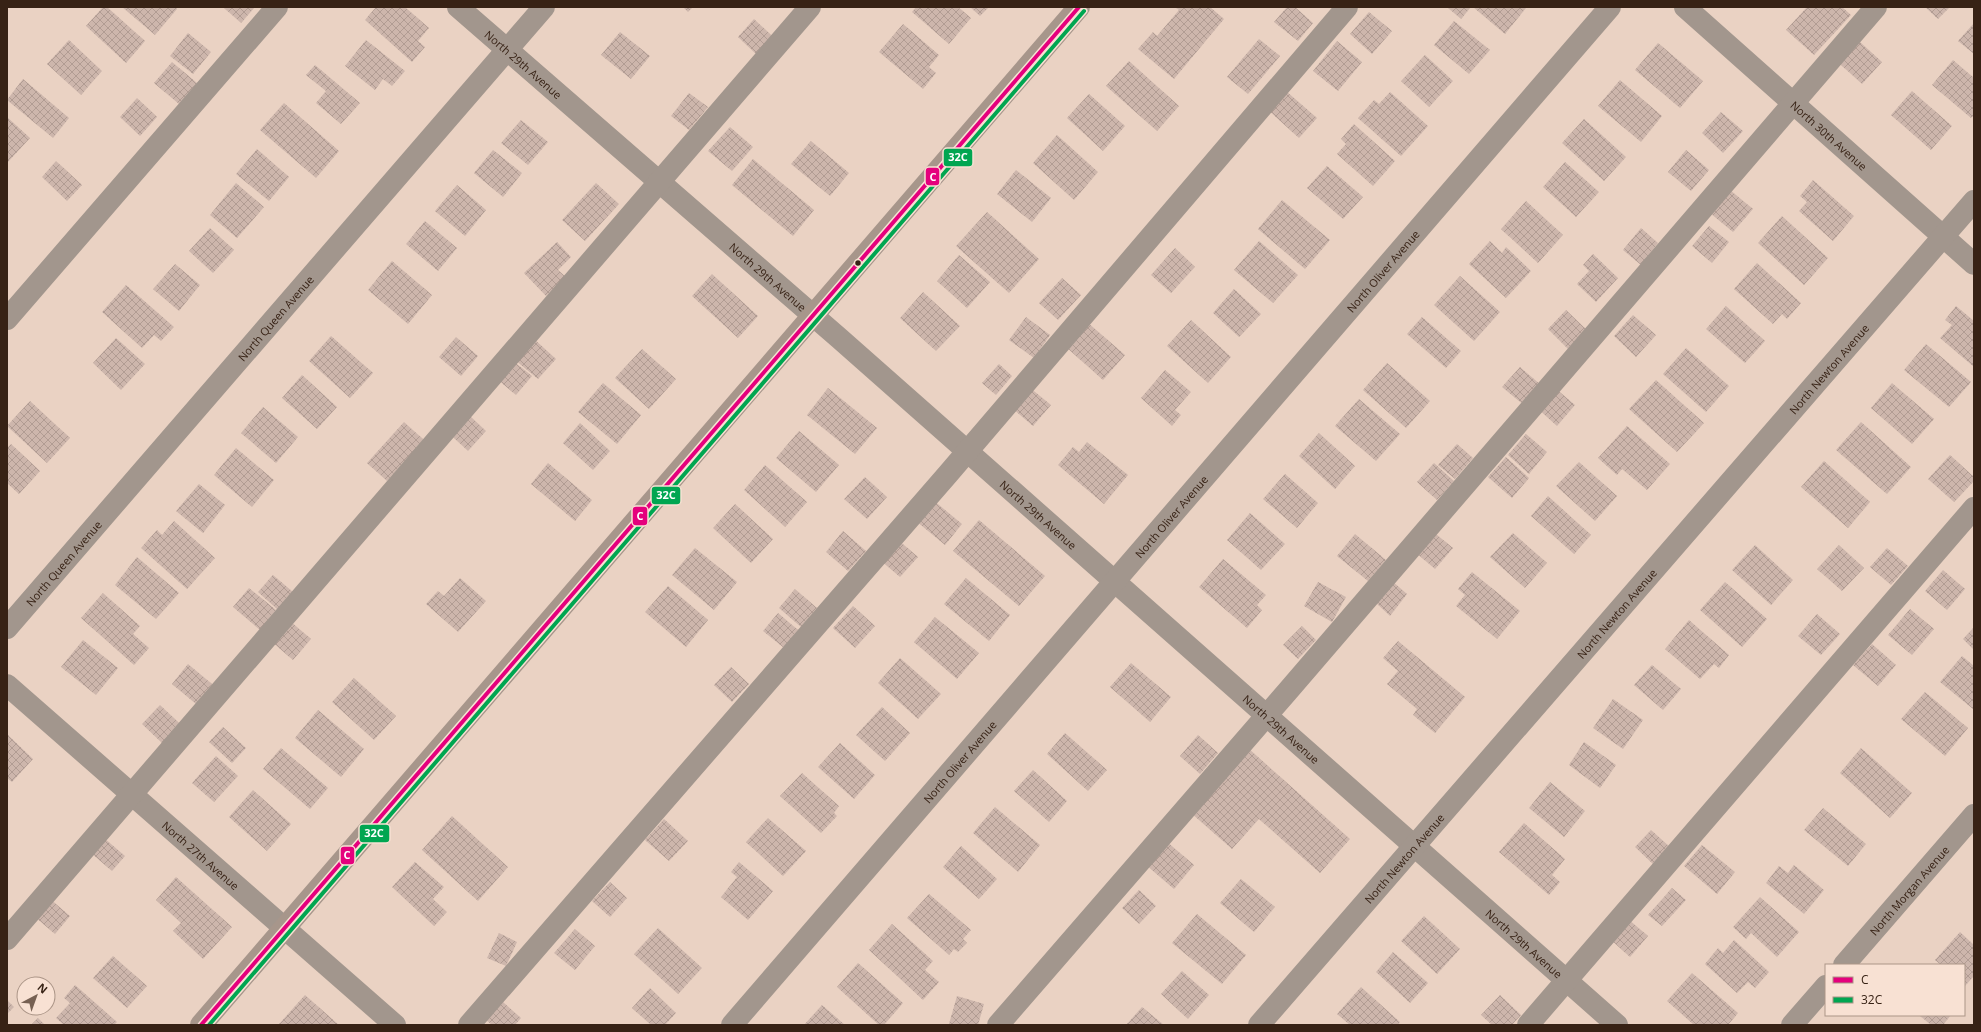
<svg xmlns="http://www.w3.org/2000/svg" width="1981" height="1032" viewBox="0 0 1981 1032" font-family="'Open Sans',sans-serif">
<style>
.building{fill:url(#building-cross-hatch)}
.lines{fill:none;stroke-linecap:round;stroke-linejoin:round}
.minor{stroke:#a2968d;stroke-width:22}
.major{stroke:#a7968b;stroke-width:22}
.bus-1-casing{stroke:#f8e1d3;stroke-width:7}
.bus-2-casing{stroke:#f8e1d3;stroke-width:7}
.bus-1{stroke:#e5007d;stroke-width:4}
.bus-2{stroke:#00a651;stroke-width:4}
.bus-dot{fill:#372215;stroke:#f8e1d3;stroke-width:1.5}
.labels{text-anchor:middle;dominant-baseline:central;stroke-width:3;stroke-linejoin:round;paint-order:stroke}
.street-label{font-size:11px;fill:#372215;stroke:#f8e1d3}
.line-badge{stroke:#f8e1d3;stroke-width:1.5}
.badge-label{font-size:11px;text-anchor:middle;font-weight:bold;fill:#fff}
</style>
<defs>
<pattern id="building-cross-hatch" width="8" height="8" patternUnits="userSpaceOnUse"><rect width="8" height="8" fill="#cdb6ac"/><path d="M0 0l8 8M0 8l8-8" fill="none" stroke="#b19c93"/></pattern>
</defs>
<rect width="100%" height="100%" fill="#ead2c3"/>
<g class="building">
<path d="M103,7H107L145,41L126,63L86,26Z"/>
<path d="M122,7H175L177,9L155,35Z"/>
<path d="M223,7H255L241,23Z"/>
<path d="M376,7H405L429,28L418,41L425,47L412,62L365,20Z"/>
<path d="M683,7H693L688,12Z"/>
<path d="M916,7H958L971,18L949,44L912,12Z"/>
<path d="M970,7H989L980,16Z"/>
<path d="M1175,7H1210L1224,19L1174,79L1138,49L1153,32L1157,36L1179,10Z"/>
<path d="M1287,7H1295L1313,23L1298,41L1274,22Z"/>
<path d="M1447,7H1471L1461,19Z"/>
<path d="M1473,7H1525L1526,8L1505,34Z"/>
<path d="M1807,7H1842L1851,15L1814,55L1786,30Z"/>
<path d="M1925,7H1950L1938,19Z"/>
<path d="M1369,12L1392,31L1372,54L1350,34Z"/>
<path d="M754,19L773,37L757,55L738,37Z"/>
<path d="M1454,21L1490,50L1469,74L1434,45Z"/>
<path d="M1974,23V54L1958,41Z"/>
<path d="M903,24L939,55L929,67L936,73L923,89L879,52Z"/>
<path d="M620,32L650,56L631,79L601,55Z"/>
<path d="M188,33L211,52L193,74L170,56Z"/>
<path d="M1259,39L1280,56L1248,94L1227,77Z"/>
<path d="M69,40L102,71L81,95L47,64Z"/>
<path d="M366,40L405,71L392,86L383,79L375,90L345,66Z"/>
<path d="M1337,41L1362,62L1338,91L1313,71Z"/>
<path d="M1860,42L1882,62L1862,84L1840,64Z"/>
<path d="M1658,43L1703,81L1680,108L1635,70Z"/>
<path d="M1425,55L1453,81L1429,107L1401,81Z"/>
<path d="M1953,60L1974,78V115L1971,118L1932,85Z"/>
<path d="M1129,61L1179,106L1157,131L1106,86Z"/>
<path d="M172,62L197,83L179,104L154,83Z"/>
<path d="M315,65L360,103L341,124L316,103L326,91L306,75Z"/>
<path d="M23,79L69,118L53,138L7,100Z"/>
<path d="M1620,80L1662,116L1641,142L1598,106Z"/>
<path d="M1286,91L1317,118L1299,138L1268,110Z"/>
<path d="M1912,91L1952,126L1931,150L1891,115Z"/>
<path d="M1390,92L1428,126L1401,156L1358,118L1374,100L1379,104Z"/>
<path d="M689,93L708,107L689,130L671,116Z"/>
<path d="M1089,94L1125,126L1103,151L1067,118Z"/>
<path d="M137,98L157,117L140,136L120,117Z"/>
<path d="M284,103L339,151L316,178L260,130Z"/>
<path d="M1721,112L1743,131L1723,153L1702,133Z"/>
<path d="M7,117L30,138L8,162L7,161Z"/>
<path d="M1584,119L1626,157L1604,181L1562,143Z"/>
<path d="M521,120L548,142L528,165L501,143Z"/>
<path d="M1354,124L1395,161L1373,186L1337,154L1346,144L1341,139Z"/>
<path d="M730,127L753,147L732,171L708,151Z"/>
<path d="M1057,135L1098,172L1074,200L1033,163Z"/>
<path d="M811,141L849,173L830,196L791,164Z"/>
<path d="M257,149L289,177L269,201L236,174Z"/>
<path d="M493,150L522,173L503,197L474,173Z"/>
<path d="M1686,150L1709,170L1691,191L1668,172Z"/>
<path d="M753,159L814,210L793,236L732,185Z"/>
<path d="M56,161L82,185L67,201L42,177Z"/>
<path d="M1565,162L1599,192L1576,217L1543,187Z"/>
<path d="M1327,166L1363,197L1343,219L1307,188Z"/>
<path d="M1016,170L1051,198L1032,222L997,194Z"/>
<path d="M1813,180L1854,216L1833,241L1799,211L1807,202L1800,196Z"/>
<path d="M236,183L264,207L237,238L210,215Z"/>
<path d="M596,183L619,204L585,241L562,220Z"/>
<path d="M457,185L486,210L465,236L435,211Z"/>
<path d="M1730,190L1753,209L1733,232L1710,213Z"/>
<path d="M1282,200L1330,240L1305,269L1258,229Z"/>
<path d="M1526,201L1563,235L1538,263L1501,229Z"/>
<path d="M987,212L1039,259L1009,293L956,246Z"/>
<path d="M1782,216L1828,258L1804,285L1758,243Z"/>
<path d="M425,221L457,248L438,271L406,244Z"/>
<path d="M1709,226L1729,242L1712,263L1692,246Z"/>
<path d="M210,228L234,250L213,273L189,251Z"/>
<path d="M1641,228L1658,243L1641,265L1623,250Z"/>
<path d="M1259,241L1298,275L1273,303L1234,270Z"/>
<path d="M1490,241L1502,253L1506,247L1531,271L1506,298L1469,264Z"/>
<path d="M557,242L571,257L558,270L566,277L546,296L524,273Z"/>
<path d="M1175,248L1195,267L1171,293L1151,275Z"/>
<path d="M1593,254L1618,278L1596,302L1577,284L1589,271L1583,265Z"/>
<path d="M959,255L990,282L967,308L937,281Z"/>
<path d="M392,261L432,295L408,324L368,290Z"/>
<path d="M1757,263L1801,303L1787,319L1782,314L1773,324L1734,289Z"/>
<path d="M175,264L200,285L179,311L153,289Z"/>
<path d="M712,274L758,316L738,338L692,296Z"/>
<path d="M1460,276L1500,312L1474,341L1434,305Z"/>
<path d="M1062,278L1081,295L1058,320L1039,303Z"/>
<path d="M126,285L174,327L161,341L154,335L142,348L102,312Z"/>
<path d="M1234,289L1261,314L1239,337L1213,313Z"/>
<path d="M923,292L960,326L936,351L900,318Z"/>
<path d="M1726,306L1765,341L1745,363L1706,329Z"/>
<path d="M1956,306L1974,321V367L1940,338L1952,325L1945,320Z"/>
<path d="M1566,310L1589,332L1570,351L1548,329Z"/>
<path d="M1633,315L1656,335L1636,357L1614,336Z"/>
<path d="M1026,317L1050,335L1034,358L1009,340Z"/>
<path d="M1422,317L1461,351L1446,368L1407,334Z"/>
<path d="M1191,320L1231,357L1208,383L1167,346Z"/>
<path d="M1087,322L1125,355L1103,380L1066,347Z"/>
<path d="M331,336L373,373L350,398L309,361Z"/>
<path d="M456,337L478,356L461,376L439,357Z"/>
<path d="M116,338L145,364L121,390L93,363Z"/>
<path d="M533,338L556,359L538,379L515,360Z"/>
<path d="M1926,344L1971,382L1949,407L1904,370Z"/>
<path d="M1686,348L1729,386L1706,412L1663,374Z"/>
<path d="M642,349L676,379L649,409L615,378Z"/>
<path d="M512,360L532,376L516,395L497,379Z"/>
<path d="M1387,363L1430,401L1406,428L1363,390Z"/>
<path d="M999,364L1012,376L996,395L982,383Z"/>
<path d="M1520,367L1541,385L1525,406L1502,387Z"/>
<path d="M1165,370L1191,392L1175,410L1181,415L1172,426L1141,398Z"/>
<path d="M302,375L337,407L317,429L282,398Z"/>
<path d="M1656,380L1704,423L1677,452L1629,409Z"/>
<path d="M603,383L641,415L617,444L578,412Z"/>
<path d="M1892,383L1934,419L1912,444L1871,408Z"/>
<path d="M1029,387L1051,405L1033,426L1012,408Z"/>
<path d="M828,388L877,428L855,454L807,415Z"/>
<path d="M1555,388L1575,405L1557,426L1537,408Z"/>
<path d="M1359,399L1400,434L1376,461L1335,426Z"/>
<path d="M30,401L70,438L47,463L7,426Z"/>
<path d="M263,407L298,437L276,463L241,433Z"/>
<path d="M469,415L486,431L468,451L451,435Z"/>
<path d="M404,422L424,440L387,481L367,463Z"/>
<path d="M1861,422L1911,467L1887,494L1836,450Z"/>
<path d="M580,423L610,451L593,470L563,443Z"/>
<path d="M1627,426L1670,464L1647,490L1622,469L1617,475L1598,458Z"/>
<path d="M799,431L839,465L816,492L776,458Z"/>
<path d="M1319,433L1355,466L1335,489L1299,456Z"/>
<path d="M1526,434L1547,452L1529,474L1508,455Z"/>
<path d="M1087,442L1128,475L1104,504L1058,465L1073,447L1079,452Z"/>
<path d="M11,444L40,471L19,494L7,483V448Z"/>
<path d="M1457,444L1473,458L1455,479L1438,465Z"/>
<path d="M236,448L274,480L252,507L214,475Z"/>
<path d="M1950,455L1974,477V481L1954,502L1928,479Z"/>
<path d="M1506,457L1529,478L1512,498L1488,477Z"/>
<path d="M1824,461L1870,502L1848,528L1801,487Z"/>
<path d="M1579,462L1617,496L1595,521L1556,486Z"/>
<path d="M548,463L592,500L575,521L531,484Z"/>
<path d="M1434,463L1454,481L1437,500L1417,482Z"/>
<path d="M765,465L807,502L785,527L744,490Z"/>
<path d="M1285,474L1318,503L1297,528L1263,499Z"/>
<path d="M865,477L887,497L867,519L844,499Z"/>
<path d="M199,484L225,505L203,533L176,511Z"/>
<path d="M1548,496L1591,535L1574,554L1531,516Z"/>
<path d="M933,500L962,524L945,545L916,521Z"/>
<path d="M735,504L773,539L751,563L713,528Z"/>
<path d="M1250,513L1285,544L1261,570L1227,540Z"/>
<path d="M979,520L1045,576L1019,606L953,551Z"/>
<path d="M174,521L215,558L187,589L141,548L157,530L162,535Z"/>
<path d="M1431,530L1453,548L1435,569L1414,551Z"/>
<path d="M843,531L866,551L848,571L826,552Z"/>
<path d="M1513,533L1547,563L1525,588L1490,557Z"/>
<path d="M1355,534L1386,560L1368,581L1337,556Z"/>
<path d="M897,539L918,557L900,577L880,560Z"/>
<path d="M1755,545L1793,580L1771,605L1732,570Z"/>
<path d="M1839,545L1864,568L1842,591L1817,569Z"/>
<path d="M695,548L737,582L714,610L672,575Z"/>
<path d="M1887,548L1908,566L1891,585L1870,567Z"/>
<path d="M137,557L179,593L156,619L115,585Z"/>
<path d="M1223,559L1266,595L1257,605L1262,610L1247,628L1199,587Z"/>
<path d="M1943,570L1965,589L1947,610L1925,591Z"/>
<path d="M1472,572L1520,611L1497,639L1456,606L1465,595L1458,589Z"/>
<path d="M273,575L293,592L278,610L258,592Z"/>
<path d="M460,578L486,601L458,632L426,604L438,591L444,596Z"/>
<path d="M966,578L1010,615L989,641L944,604Z"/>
<path d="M1392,581L1407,594L1390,616L1374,601Z"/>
<path d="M1318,582L1346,597L1332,622L1304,606Z"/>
<path d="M1725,582L1767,619L1742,647L1700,610Z"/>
<path d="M668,586L708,620L686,647L645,612Z"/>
<path d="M249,588L276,610L260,630L233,607Z"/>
<path d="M795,589L817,608L801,627L779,608Z"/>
<path d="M103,593L140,626L133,634L149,648L134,665L81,618Z"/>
<path d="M853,606L875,626L855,648L833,628Z"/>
<path d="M1910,609L1934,629L1912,655L1888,635Z"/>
<path d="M778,613L798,630L784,648L763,631Z"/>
<path d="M1817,614L1840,634L1821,655L1798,636Z"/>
<path d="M935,617L979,653L957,679L914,642Z"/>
<path d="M1689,620L1729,655L1719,668L1714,664L1700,679L1665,649Z"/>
<path d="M290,621L311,639L293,660L272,642Z"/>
<path d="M1302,626L1316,640L1298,659L1283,645Z"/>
<path d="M1974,627V650L1963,639Z"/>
<path d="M83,640L118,668L96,695L61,667Z"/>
<path d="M1398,641L1465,697L1435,733L1413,715L1417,709L1387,684L1398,671L1383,658Z"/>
<path d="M1872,644L1896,665L1878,686L1853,665Z"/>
<path d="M1962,656L1974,666L1973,709L1940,682Z"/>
<path d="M900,658L941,694L918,719L878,683Z"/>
<path d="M1131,663L1171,697L1150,722L1110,687Z"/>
<path d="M188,664L212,684L196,704L172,684Z"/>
<path d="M1652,665L1681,689L1663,710L1634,685Z"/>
<path d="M731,667L749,684L732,702L714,685Z"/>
<path d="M354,678L396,716L374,740L332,702Z"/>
<path d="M1925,692L1968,728L1945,756L1901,719Z"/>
<path d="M1613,699L1643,720L1623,749L1593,728Z"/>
<path d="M160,705L180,724L162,743L142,724Z"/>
<path d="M882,707L910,733L885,761L856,735Z"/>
<path d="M318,710L364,749L341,777L295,738Z"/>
<path d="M223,727L246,748L232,763L209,742Z"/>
<path d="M1065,733L1107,770L1088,791L1047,754Z"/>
<path d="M7,734L33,759L12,782L7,778Z"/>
<path d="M1198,735L1218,753L1200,774L1180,756Z"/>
<path d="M1584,742L1616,765L1600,788L1569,765Z"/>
<path d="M840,743L875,775L854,799L818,767Z"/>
<path d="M281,748L328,788L310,809L263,769Z"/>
<path d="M1248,748L1350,839L1320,873L1259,819L1232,849L1191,813Z"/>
<path d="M1861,748L1912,793L1890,818L1840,773Z"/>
<path d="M216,756L238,776L214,802L192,783Z"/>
<path d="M1033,770L1067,801L1049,822L1014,791Z"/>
<path d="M802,773L839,806L834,813L837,816L821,833L780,796Z"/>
<path d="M1550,782L1585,811L1564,837L1529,808Z"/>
<path d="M253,790L291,824L267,851L229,817Z"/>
<path d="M995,807L1040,845L1018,872L973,833Z"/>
<path d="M1823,808L1866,844L1848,866L1804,830Z"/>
<path d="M452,816L508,867L478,901L422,850Z"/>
<path d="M768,818L806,851L783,876L746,842Z"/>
<path d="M664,819L688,841L669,861L645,840Z"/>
<path d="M1524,823L1565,859L1552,875L1560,882L1549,895L1499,852Z"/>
<path d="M1651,830L1670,847L1654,865L1635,847Z"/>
<path d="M104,838L125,856L112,871L91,853Z"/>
<path d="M1166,841L1194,865L1174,889L1146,865Z"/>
<path d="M1702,845L1735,872L1717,894L1684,866Z"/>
<path d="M961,846L997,879L979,899L943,867Z"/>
<path d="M415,862L444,887L433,899L447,912L434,926L392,887Z"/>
<path d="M739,862L773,891L748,920L721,897L737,877L731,872Z"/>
<path d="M1794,865L1824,890L1804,914L1766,883L1779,866L1788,873Z"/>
<path d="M176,877L232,927L203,959L173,931L181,923L156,900Z"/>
<path d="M1241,879L1275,907L1254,932L1220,903Z"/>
<path d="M610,882L627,898L610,917L592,901Z"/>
<path d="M1672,888L1686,900L1662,926L1648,915Z"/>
<path d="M1139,890L1156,906L1139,924L1122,908Z"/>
<path d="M929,894L971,930L963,939L967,943L958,952L954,949L949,955L907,918Z"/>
<path d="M1760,897L1799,932L1777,957L1751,933L1746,939L1733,927Z"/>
<path d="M50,899L70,916L55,934L35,917Z"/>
<path d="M1197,914L1246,955L1222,984L1172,943Z"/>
<path d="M1424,916L1460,949L1437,974L1401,941Z"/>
<path d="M1628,919L1648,936L1630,957L1610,939Z"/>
<path d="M892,924L933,961L925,970L939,982L923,1000L869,950Z"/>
<path d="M658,928L702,968L678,994L634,954Z"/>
<path d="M575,929L595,946L575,970L554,953Z"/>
<path d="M1960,932L1974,945V976L1965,986L1964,965H1941L1935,960Z"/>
<path d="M499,933L517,942L506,966L487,958Z"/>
<path d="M1734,940L1769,972L1755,988L1748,982L1737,993L1705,964L1718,948L1723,953Z"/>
<path d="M1393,952L1428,983L1410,1003L1376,972Z"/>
<path d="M113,956L147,986L127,1008L93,978Z"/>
<path d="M858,963L903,1003L884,1025H879L837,987Z"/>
<path d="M1182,971L1209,995L1188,1019L1161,994Z"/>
<path d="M1692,973L1738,1013L1728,1025H1694L1667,1001Z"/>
<path d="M75,985L117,1022L114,1025H64L56,1018L70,1003L64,998Z"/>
<path d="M1361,987L1400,1022L1398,1025H1350L1337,1014Z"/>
<path d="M650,988L676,1013L665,1025H651L632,1008Z"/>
<path d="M305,995L339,1025L279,1024Z"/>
<path d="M1500,995L1521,1015L1512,1025H1492L1481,1015Z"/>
<path d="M957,996L984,1004L978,1025L949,1024Z"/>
<path d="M7,1000L14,1007L7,1014Z"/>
<path d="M503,1002L521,1018L515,1025H492L486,1020Z"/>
<path d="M822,1005L845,1025H804Z"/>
<path d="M1142,1007L1164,1025H1126Z"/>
<path d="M1919,1015H1951L1943,1025H1931Z"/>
<path d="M38,1018L45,1025H31Z"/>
</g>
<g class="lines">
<g class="minor">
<path id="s1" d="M458,7L839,338L1617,1025"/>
<path id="s2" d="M1685,7L1974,264"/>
<path d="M7,319L277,7"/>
<path id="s3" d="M7,628L544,7"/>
<path id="s4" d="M7,685L395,1025"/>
<path d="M7,939L810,7"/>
<path id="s5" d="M1844,965L1974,815"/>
<path d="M469,1025L948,474L1347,7"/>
<path id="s6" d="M732,1025L1610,7"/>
<path d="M998,1025L1287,692L1876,7"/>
<path id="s7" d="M1259,1025L1974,201"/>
<path d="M1528,1025L1974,508"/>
<path d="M1792,1025L1826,986"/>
</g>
<path class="major" d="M201,1025L1079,7"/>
<g class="bus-1-casing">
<path id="bus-1" d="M201,1025L1079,7"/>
</g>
<g class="bus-2-casing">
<path id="bus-2" d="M209,1025L1084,11"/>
</g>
<use href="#bus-1" class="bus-1"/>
<use href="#bus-2" class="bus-2"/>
</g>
<circle class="bus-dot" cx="858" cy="263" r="3.5"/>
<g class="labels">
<g class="street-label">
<text stroke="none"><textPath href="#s1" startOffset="87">North 29th Avenue</textPath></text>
<text stroke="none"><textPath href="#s2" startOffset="193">North 30th Avenue</textPath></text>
<text stroke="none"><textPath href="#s6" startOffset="996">North Oliver Avenue</textPath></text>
<text stroke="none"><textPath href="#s1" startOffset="411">North 29th Avenue</textPath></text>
<text stroke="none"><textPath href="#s3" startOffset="410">North Queen Avenue</textPath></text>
<text stroke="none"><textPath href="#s7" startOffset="869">North Newton Avenue</textPath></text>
<text stroke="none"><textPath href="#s1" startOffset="771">North 29th Avenue</textPath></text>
<text stroke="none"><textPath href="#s6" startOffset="672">North Oliver Avenue</textPath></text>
<text stroke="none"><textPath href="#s3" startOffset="86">North Queen Avenue</textPath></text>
<text stroke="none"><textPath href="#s7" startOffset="545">North Newton Avenue</textPath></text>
<text stroke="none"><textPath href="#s1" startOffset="1095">North 29th Avenue</textPath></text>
<text stroke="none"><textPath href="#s6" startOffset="348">North Oliver Avenue</textPath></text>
<text stroke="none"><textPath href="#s4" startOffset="258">North 27th Avenue</textPath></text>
<text stroke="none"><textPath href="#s7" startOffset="221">North Newton Avenue</textPath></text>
<text stroke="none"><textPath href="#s5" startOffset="99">North Morgan Avenue</textPath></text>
<text stroke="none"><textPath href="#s1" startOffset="1419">North 29th Avenue</textPath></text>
</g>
</g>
<g class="line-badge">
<rect x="943" y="148" width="30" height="19" rx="4" fill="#00a651"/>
<rect x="925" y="167" width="15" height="19" rx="4" fill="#e5007d"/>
<rect x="651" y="486" width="30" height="19" rx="4" fill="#00a651"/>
<rect x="632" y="506" width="16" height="20" rx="4" fill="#e5007d"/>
<rect x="359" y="824" width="31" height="19" rx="4" fill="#00a651"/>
<rect x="340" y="846" width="15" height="19" rx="4" fill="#e5007d"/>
</g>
<g class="badge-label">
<text x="958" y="161">32C</text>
<text x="933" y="181">C</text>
<text x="666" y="499">32C</text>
<text x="640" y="520">C</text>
<text x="374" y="837">32C</text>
<text x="347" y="859">C</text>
</g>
<rect width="1981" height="1032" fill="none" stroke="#372215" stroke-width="16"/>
<rect x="1825" y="964" width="140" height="52" fill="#f8e1d3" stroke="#ab9587"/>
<rect x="1833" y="977" width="20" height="6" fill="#e5007d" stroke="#ab9587"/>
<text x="1861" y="984" font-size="12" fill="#372215">C</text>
<rect x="1833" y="997" width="20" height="6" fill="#00a651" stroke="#ab9587"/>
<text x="1861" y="1004" font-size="12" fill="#372215">32C</text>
<g transform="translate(36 996) rotate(41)"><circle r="19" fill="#f8e1d3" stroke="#ab9587"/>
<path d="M0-3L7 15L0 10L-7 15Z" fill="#766052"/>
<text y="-6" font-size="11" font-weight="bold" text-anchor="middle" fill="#372215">N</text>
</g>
</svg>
